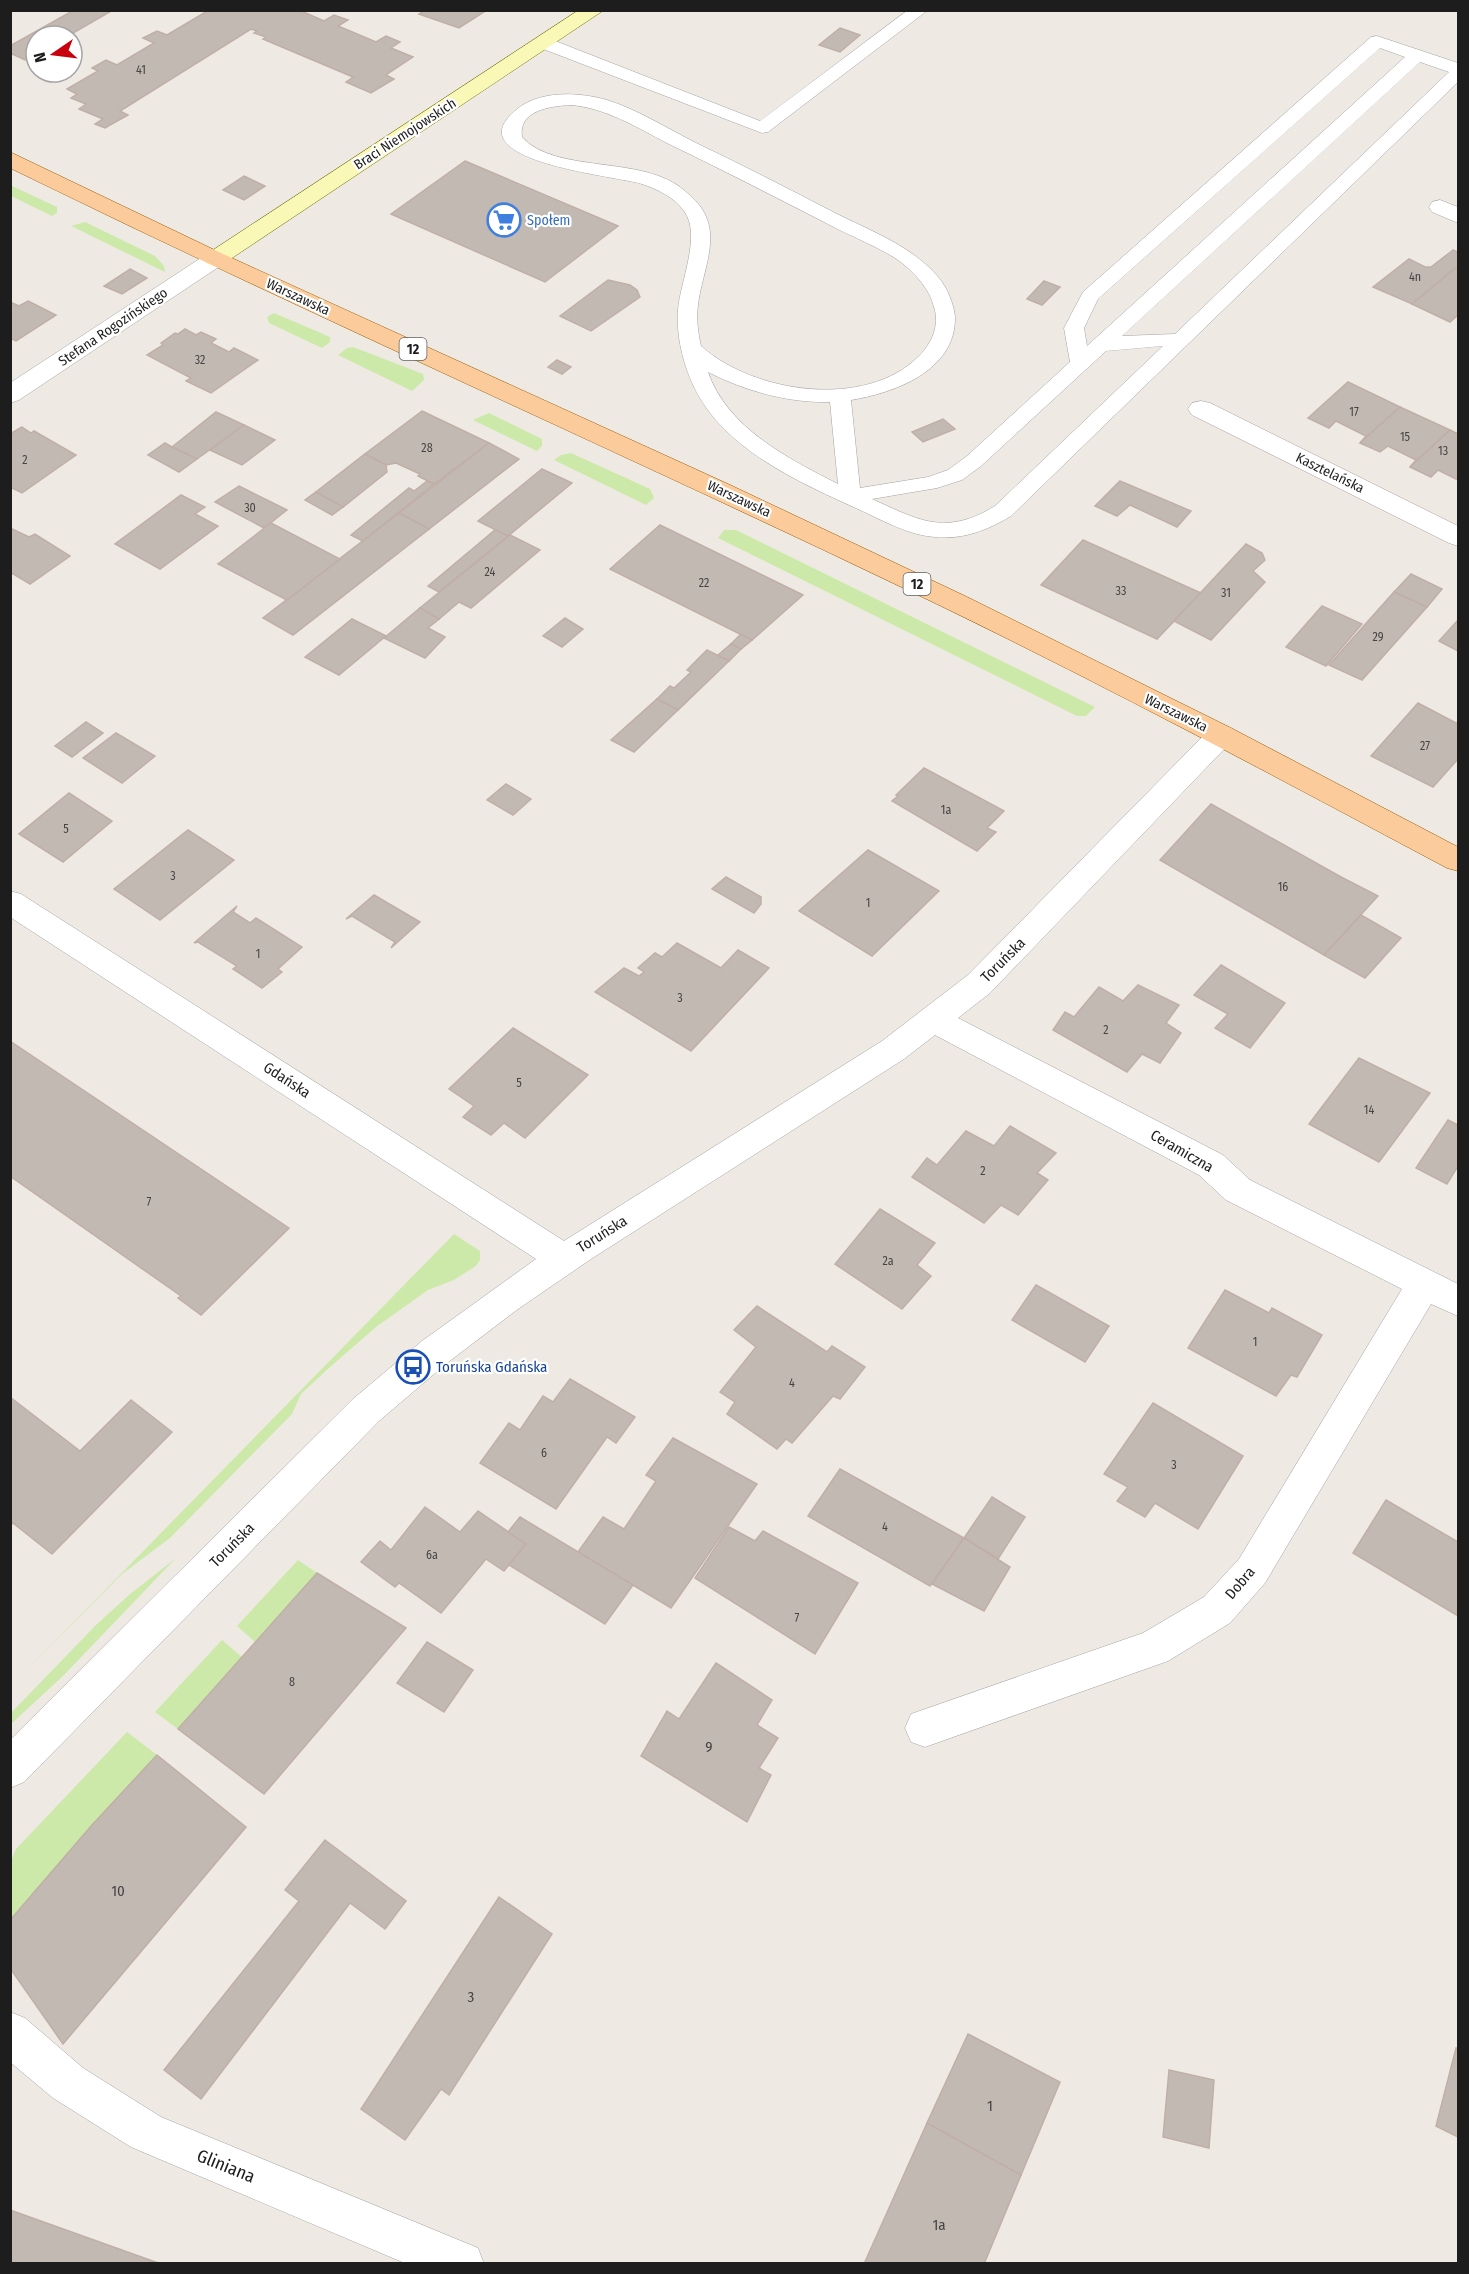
<svg xmlns="http://www.w3.org/2000/svg" width="1469" height="2274" viewBox="0 0 1469 2274" font-family="'Fira Sans Condensed',sans-serif">
<style>
.grass{fill:#cce9a9}
.building{fill:#c3b9b3;stroke:#c0afa6;stroke-width:1.5}
.lines{fill:none;stroke-linecap:round;stroke-linejoin:round}
.lane-casing{stroke:#a4a4a4;stroke-width:1}
.street-casing{stroke:#a4a4a4;stroke-width:1}
.secondary-casing{stroke:#6e7305;stroke-width:1}
.primary-casing{stroke:#955a01;stroke-width:1}
.lane{fill:#fff;fill-rule:evenodd}
.street{fill:#fff;fill-rule:evenodd}
.secondary{fill:#f9f8b7;fill-rule:evenodd}
.primary{fill:#fbcb9b;fill-rule:evenodd}
.labels{text-anchor:middle;dominant-baseline:central;stroke-width:4.5;stroke-linejoin:round;paint-order:stroke}
.number-label{font-size:12px;fill:#464442}
.far-street-label{font-size:14px;fill:#1d1d1d;stroke:#fff}
.far-shop-label{font-size:14px;fill:#366cbe;stroke:#fff;text-anchor:start}
.shield{fill:#fff;stroke:#616161;stroke-width:1.5}
.shield-label{font-size:14px;font-weight:bold;fill:#1d1d1d}
.street-label{font-size:15px;fill:#1d1d1d;stroke:#fff}
.transit-label{font-size:15px;fill:#164399;stroke:#fff;text-anchor:start}
.near-number-label{font-size:15px;fill:#464442}
.near-street-label{font-size:18px;fill:#1d1d1d;stroke:#fff}
</style>
<rect width="100%" height="100%" fill="#eeeae3"/>
<g class="grass">
<path d="M10,185L57,207V213L52,216L11,196Z"/>
<path d="M85,222L155,256L164,266L165,272L71,226Z"/>
<path d="M274,313L330,337V342L322,348L269,323L267,317Z"/>
<path d="M353,347L423,374L424,380L412,391L338,355L347,348Z"/>
<path d="M489,413L542,439V446L537,451L473,420Z"/>
<path d="M571,453L650,489L654,498L646,505L554,460L561,455Z"/>
<path d="M724,530H736L1095,707L1086,716H1077L718,538Z"/>
<path d="M454,1234L480,1251V1260L476,1266L454,1280L428,1290L376,1327L330,1367L301,1394L292,1414L170,1538L122,1574L11,1686Z"/>
<path d="M176,1558L63,1676L11,1724V1713L96,1625L129,1595Z"/>
<path d="M298,1560L317,1573L255,1642L237,1626Z"/>
<path d="M222,1640L242,1657L178,1729L155,1712Z"/>
<path d="M127,1732L157,1755L11,1918V1924V1861L16,1849Z"/>
</g>
<g class="building">
<path d="M74,10H113L68,36H36V54L25,60L10,53V46Z"/>
<path d="M209,10H299L324,21L334,15L348,20L338,26L376,42L386,36L400,42L391,48L413,57L386,75L394,79L371,93L346,82L353,77L263,39L266,37L254,33L257,31L251,29L120,111L128,115L105,128L95,124L103,119L79,109L86,104L71,98L77,94L67,89L98,71L92,68L106,60L117,65L154,43L143,38L157,31L167,35Z"/>
<path d="M422,10H487L459,28L419,14L424,11Z"/>
<path d="M840,28L860,35L840,52L819,45Z"/>
<path d="M465,161L618,226L545,282L391,214Z"/>
<path d="M244,176L265,186L244,200L223,190Z"/>
<path d="M1453,250L1458,252V266L1412,304L1373,287L1409,259L1425,267H1431Z"/>
<path d="M1458,266V315L1450,322L1412,304Z"/>
<path d="M130,269L147,278L122,294L104,286Z"/>
<path d="M608,280L630,285L637,290L640,297L591,331L560,316Z"/>
<path d="M1044,281L1060,287L1042,305L1027,299Z"/>
<path d="M28,301L56,315L16,341L10,338V302L19,306Z"/>
<path d="M185,329L196,335L201,332L216,339L211,343L229,352L234,348L258,360L211,393L186,381L191,378L147,355L163,345L161,343L175,333L178,334Z"/>
<path d="M557,360L571,367L562,374L548,367Z"/>
<path d="M1348,382L1400,407L1360,443L1366,436L1336,421L1329,428L1308,418Z"/>
<path d="M1400,407L1450,430L1410,467L1416,460L1388,446L1380,452L1360,443Z"/>
<path d="M422,411L489,443L434,484L418,476L420,474L396,463L386,465L365,454Z"/>
<path d="M216,412L244,425L197,459L172,447Z"/>
<path d="M943,419L955,429L923,442L912,432Z"/>
<path d="M244,425L275,440L242,465L210,450Z"/>
<path d="M22,427L31,433L34,431L76,455L22,493L10,487V434Z"/>
<path d="M1450,430L1458,434V480L1438,470L1431,477L1410,467Z"/>
<path d="M165,443L172,447L197,459L179,472L148,455Z"/>
<path d="M489,443L519,459L429,529L399,513Z"/>
<path d="M365,454L386,465L387,472L343,507L316,492Z"/>
<path d="M542,469L572,483L508,536L478,521Z"/>
<path d="M427,481L434,484L363,541L351,535L409,488L414,491Z"/>
<path d="M1120,481L1191,511L1177,527L1130,505L1117,516L1095,506Z"/>
<path d="M239,486L287,510L264,528L215,502Z"/>
<path d="M316,492L343,507L332,515L305,500Z"/>
<path d="M181,495L205,507L195,514L218,526L160,569L115,544Z"/>
<path d="M399,513L429,529L293,635L263,618Z"/>
<path d="M271,523L340,559L287,600L218,564Z"/>
<path d="M660,525L803,595L752,640L610,569Z"/>
<path d="M10,528L29,537L35,534L70,556L30,584L10,572Z"/>
<path d="M495,530L508,536L439,592L428,586Z"/>
<path d="M510,535L540,550L471,608L459,602L439,619L420,608Z"/>
<path d="M1083,540L1201,593L1157,639L1041,585Z"/>
<path d="M1246,544L1262,553L1265,560L1253,571L1265,582L1211,640L1174,621Z"/>
<path d="M1411,574L1442,589L1427,607L1394,592Z"/>
<path d="M1394,592L1427,607L1362,680L1329,665Z"/>
<path d="M1322,606L1362,624L1326,666L1286,647Z"/>
<path d="M420,608L439,619L428,628L445,637L425,658L384,638Z"/>
<path d="M565,618L583,629L562,647L543,636Z"/>
<path d="M352,619L386,636L339,675L305,657Z"/>
<path d="M1458,620V651L1439,641Z"/>
<path d="M741,634L752,640L741,649L731,644Z"/>
<path d="M731,644L741,649L729,661L717,656Z"/>
<path d="M707,650L729,661L678,710L657,699L670,686L674,688L691,672L687,670Z"/>
<path d="M657,699L678,710L634,752L611,740Z"/>
<path d="M1418,703L1458,724V759L1433,787L1371,756Z"/>
<path d="M86,722L103,733L72,757L55,746Z"/>
<path d="M116,733L155,756L122,783L83,758Z"/>
<path d="M924,768L1004,811L987,828L996,832L977,851L892,801L898,796L896,795Z"/>
<path d="M506,784L531,799L513,815L487,800Z"/>
<path d="M69,793L112,821L63,862L19,834Z"/>
<path d="M1211,804L1341,877L1378,896L1324,955L1160,860Z"/>
<path d="M188,830L234,860L160,920L114,889Z"/>
<path d="M868,850L939,891L872,956L799,911Z"/>
<path d="M726,877L761,897V904L754,913L712,889Z"/>
<path d="M374,895L420,922L391,948L395,942L352,916L346,919Z"/>
<path d="M237,906L233,912L250,923L256,918L302,947L278,969L282,972L262,988L233,969L237,966L198,942L194,943Z"/>
<path d="M1361,915L1401,938L1365,978L1324,955Z"/>
<path d="M677,943L721,968L738,950L769,968L691,1051L595,992L624,968L639,976L644,972L638,968L655,953L662,957Z"/>
<path d="M1221,965L1285,1003L1250,1048L1215,1028L1228,1014L1194,995Z"/>
<path d="M1138,985L1179,1005L1166,1023L1181,1033L1160,1063L1142,1054L1127,1072L1053,1030L1065,1012L1074,1017L1099,987L1123,1001Z"/>
<path d="M513,1028L588,1075L525,1138L504,1123L491,1135L463,1117L474,1106L449,1089Z"/>
<path d="M10,1041L289,1228L201,1315L178,1298L181,1296L10,1176Z"/>
<path d="M1359,1058L1430,1093L1379,1162L1309,1124Z"/>
<path d="M1448,1120L1458,1125V1166L1447,1184L1416,1168Z"/>
<path d="M1010,1126L1056,1153L1037,1173L1048,1180L1018,1215L1001,1205L984,1223L912,1177L927,1158L937,1165L966,1131L994,1146Z"/>
<path d="M880,1209L935,1243L917,1265L931,1276L902,1309L835,1264Z"/>
<path d="M1036,1285L1109,1326L1085,1362L1012,1320Z"/>
<path d="M1225,1290L1269,1313L1272,1308L1322,1335L1297,1377L1291,1375L1276,1396L1188,1348Z"/>
<path d="M757,1306L827,1352L832,1346L865,1367L840,1399L833,1396L792,1443L786,1439L777,1449L727,1414L735,1402L720,1392L756,1347L734,1330Z"/>
<path d="M570,1379L635,1417L616,1443L607,1437L556,1509L480,1463L509,1423L520,1430L543,1396L553,1402Z"/>
<path d="M10,1397L80,1451L131,1400L172,1432L52,1554L13,1523L10,1526Z"/>
<path d="M1153,1403L1243,1456L1198,1529L1155,1503L1145,1517L1117,1501L1128,1487L1104,1474Z"/>
<path d="M673,1438L757,1484L671,1608L578,1552L603,1517L624,1529L656,1481L646,1475Z"/>
<path d="M840,1469L964,1538L930,1586L808,1516Z"/>
<path d="M992,1497L1025,1517L998,1559L964,1538Z"/>
<path d="M1386,1500L1458,1542V1616L1353,1553Z"/>
<path d="M425,1507L460,1532L478,1511L526,1544L504,1571L486,1559L441,1613L399,1583L395,1587L361,1562L380,1541L391,1550Z"/>
<path d="M520,1517L633,1585L605,1624L509,1565L526,1544L508,1532Z"/>
<path d="M729,1527L755,1541L763,1531L858,1583L815,1654L695,1578Z"/>
<path d="M964,1538L1010,1567L984,1611L932,1584Z"/>
<path d="M317,1573L406,1628L264,1794L178,1729Z"/>
<path d="M427,1642L473,1670L444,1712L397,1683Z"/>
<path d="M716,1663L772,1700L757,1725L778,1738L759,1768L771,1775L747,1822L641,1756L667,1711L679,1719Z"/>
<path d="M157,1755L246,1827L63,2044L10,1968L11,1919L92,1825Z"/>
<path d="M325,1840L406,1901L385,1929L350,1903L201,2099L164,2070L299,1901L285,1890Z"/>
<path d="M499,1897L552,1934L449,2095L441,2089L405,2140L361,2109Z"/>
<path d="M968,2034L1060,2082L1021,2175L927,2123Z"/>
<path d="M1456,2048L1458,2049V2137L1436,2126Z"/>
<path d="M1169,2070L1214,2080L1209,2148L1163,2137Z"/>
<path d="M927,2123L1021,2175L984,2264H864Z"/>
<path d="M10,2210L161,2264H10Z"/>
</g>
<g class="lines">
<g class="lane-casing">
<g id="lane">
<path d="M908,10H928L768,132L762,133L538,47L535,43L538,39H550L760,121Z"/>
<path d="M1377,36L1458,63V82L1011,516C988,530 962,540 935,537C908,535 884,521 860,510C801,483 724,450 694,387C683,364 676,335 678,310C680,282 702,235 684,211C674,197 657,189 642,184C619,176 453,162 516,110C539,90 579,92 607,100C636,109 665,127 692,141C740,164 787,188 835,213C871,231 912,246 939,278C947,288 954,304 955,317C956,371 894,393 851,400L860,488L928,477L948,470L967,456L1070,362L1064,328L1083,292L1371,37ZM1380,48L1405,57L1087,346L1084,328L1098,299ZM1420,62L1449,72L1175,334L1122,336ZM571,105C606,108 636,127 667,143C721,169 773,196 826,223C846,234 886,250 902,263C916,274 930,290 934,307C940,325 932,343 919,356C866,410 753,393 701,346C698,332 696,319 698,305C701,277 717,246 707,219C703,207 694,199 685,191C644,154 556,175 522,137C518,110 551,106 571,105ZM1163,346L995,506C946,536 920,521 872,499L937,488L962,480L981,466L1106,351ZM708,372C745,391 788,403 830,402L838,484C789,459 727,428 708,372Z"/>
</g>
</g>
<g class="street-casing">
<g id="street">
<path d="M1440,200L1458,207V223L1432,212L1429,207L1432,202Z"/>
<path d="M215,252L223,254L227,259L223,264L19,400L10,403V383L207,254Z"/>
<path d="M1201,401L1210,403L1458,526V546L1449,543L1192,415L1188,409L1192,403Z"/>
<path d="M1221,725L1231,728L1235,735L1231,742L990,993L958,1018L1223,1155L1250,1180L1458,1284V1316L1431,1304L1265,1583L1230,1623L1168,1661L1154,1666L925,1747L911,1742L905,1728L911,1714L1143,1633L1204,1597L1239,1559L1402,1289L1226,1200L1199,1175L935,1035L904,1059L591,1259L518,1309L447,1363L379,1421L24,1782L10,1788V1740L353,1399L422,1341L536,1259L10,917V891L21,894L564,1241L882,1041L968,975L1211,728Z"/>
<path d="M10,2012L25,2018L83,2068L161,2117L478,2248L484,2264H407L131,2147L53,2098L10,2062Z"/>
</g>
</g>
<g class="secondary-casing">
<path id="secondary" d="M579,10H604L223,264L215,266L207,264L203,259L207,254Z"/>
</g>
<g class="primary-casing">
<path id="primary" d="M10,152L223,254L728,484L965,596L1231,728L1458,847V871L1447,868C1280,779 1112,689 941,606C632,457 318,319 10,168Z"/>
</g>
<use href="#lane" class="lane"/>
<use href="#street" class="street"/>
<use href="#secondary" class="secondary"/>
<use href="#primary" class="primary"/>
</g>
<defs>
<g id="supermarket-ring" transform="scale(1.725)"><circle r="9.5" fill="#fff" stroke="#3f7fe0" stroke-width="1.5"/><path d="M-6-5.5h2.5l.6 2H6L4.5 2H-2.5L-4.4-4H-6ZM-1.5 3.2a1.3 1.3 0 1 0 .1 0ZM3 3.2a1.3 1.3 0 1 0 .1 0Z" fill="#3f7fe0"/></g>
<g id="bus-ring" transform="scale(1.725)"><circle r="9.5" fill="#fff" stroke="#1a4fb4" stroke-width="1.5"/><path d="M-5-6H5V4H4V6H2V4H-2V6H-4V4H-5ZM-3.5-4V0h7V-4ZM-3.5 1.2v1.5H-2V1.2ZM2 1.2v1.5H3.5V1.2Z" fill="#1a4fb4"/></g>
</defs>
<g fill-rule="evenodd">
<use href="#supermarket-ring" x="504" y="220"/>
<use href="#bus-ring" x="413" y="1367"/>
</g>
<g class="labels">
<g class="number-label">
<text x="141" y="70">41</text>
<text x="1415" y="277">4n</text>
<text x="200" y="360">32</text>
<text x="1354" y="412">17</text>
<text x="1405" y="437">15</text>
<text x="427" y="448">28</text>
<text x="1443" y="451">13</text>
<text x="25" y="460">2</text>
<text x="250" y="508">30</text>
<text x="490" y="572">24</text>
<text x="704" y="583">22</text>
<text x="1121" y="591">33</text>
<text x="1226" y="593">31</text>
<text x="1378" y="637">29</text>
<text x="1425" y="746">27</text>
<text x="946" y="810">1a</text>
<text x="66" y="829">5</text>
<text x="173" y="876">3</text>
<text x="1283" y="887">16</text>
<text x="868" y="903">1</text>
<text x="258" y="954">1</text>
<text x="680" y="998">3</text>
<text x="1106" y="1030">2</text>
<text x="519" y="1083">5</text>
<text x="1369" y="1110">14</text>
<text x="983" y="1171">2</text>
<text x="149" y="1202">7</text>
<text x="888" y="1261">2a</text>
<text x="1255" y="1342">1</text>
<text x="792" y="1383">4</text>
<text x="544" y="1453">6</text>
<text x="1174" y="1465">3</text>
<text x="885" y="1527">4</text>
<text x="432" y="1555">6a</text>
<text x="797" y="1618">7</text>
<text x="292" y="1682">8</text>
</g>
<g class="far-street-label">
<text transform="translate(405 134) rotate(-33)">Braci Niemojowskich</text>
<text transform="translate(298 297) rotate(25)">Warszawska</text>
<text transform="translate(113 327) rotate(-34)">Stefana Rogozińskiego</text>
<text transform="translate(1330 473) rotate(26)">Kasztelańska</text>
<text transform="translate(739 499) rotate(25)">Warszawska</text>
<text transform="translate(1176 713) rotate(26)">Warszawska</text>
</g>
<g class="far-shop-label">
<text x="527" y="220">Społem</text>
</g>
<g class="shield">
<rect x="399.5" y="338" width="27" height="22" rx="4.5"/>
<rect x="903.5" y="573" width="27" height="22" rx="4.5"/>
</g>
<g class="shield-label">
<text x="413" y="349">12</text>
<text x="917" y="584">12</text>
</g>
<g class="street-label">
<text transform="translate(1003 960) rotate(-45)">Toruńska</text>
<text transform="translate(287 1080) rotate(33)">Gdańska</text>
<text transform="translate(1182 1151) rotate(30)">Ceramiczna</text>
<text transform="translate(602 1234) rotate(-32)">Toruńska</text>
<text transform="translate(232 1545) rotate(-45)">Toruńska</text>
<text transform="translate(1240 1583) rotate(-50)">Dobra</text>
</g>
<g class="transit-label">
<text x="436" y="1367">Toruńska Gdańska</text>
</g>
<g class="near-number-label">
<text x="709" y="1747">9</text>
<text x="118" y="1891">10</text>
<text x="471" y="1997">3</text>
<text x="990" y="2106">1</text>
<text x="939" y="2225">1a</text>
</g>
<g class="near-street-label">
<text transform="translate(226 2166) rotate(22)">Gliniana</text>
</g>
</g>
<rect width="1469" height="2274" fill="none" stroke="#1d1d1d" stroke-width="24"/>
<g transform="translate(54 54) rotate(256)"><circle r="28" fill="#ffffff" stroke="#a5a5a5" stroke-width="1.5"/>
<path d="M0-4.5L10 22L0 15L-10 22Z" fill="#c9010f"/>
<text y="-9" font-size="16" font-weight="bold" text-anchor="middle" fill="#1d1d1d">N</text>
</g>
</svg>
